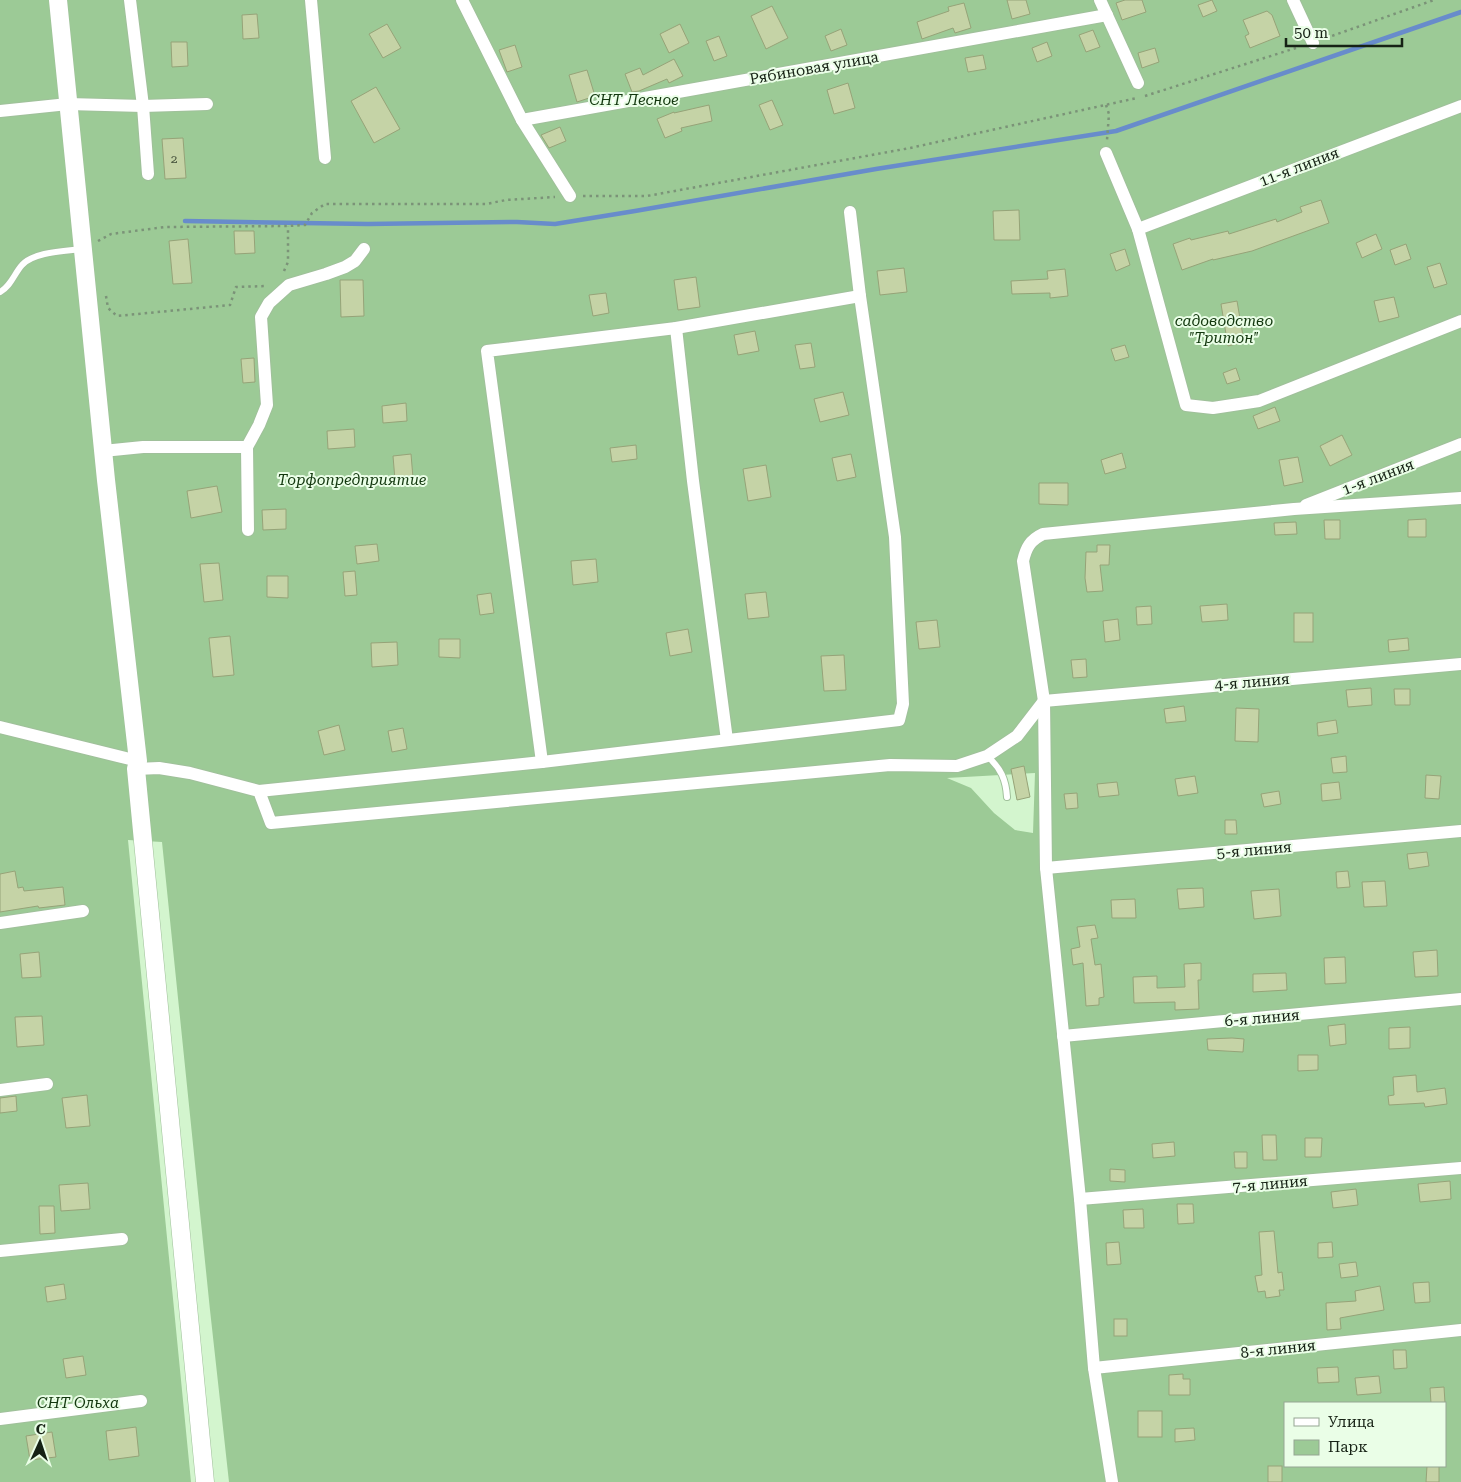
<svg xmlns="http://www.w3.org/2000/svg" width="1461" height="1482" viewBox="0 0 1461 1482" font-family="'Roboto Serif',serif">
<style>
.green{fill:#9cca96;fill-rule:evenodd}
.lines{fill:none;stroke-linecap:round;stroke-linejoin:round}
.stream{stroke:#688ccb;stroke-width:4.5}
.building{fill:#c5d3a6;stroke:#96a378}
.service-casing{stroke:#a0c09b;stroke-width:8}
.minor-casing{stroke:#a0c09b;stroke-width:14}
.secondary-casing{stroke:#a0c09b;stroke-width:19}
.path{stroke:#7b9378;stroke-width:2.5;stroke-dasharray:2.5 4;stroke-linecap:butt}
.service{stroke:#fff;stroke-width:6}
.minor{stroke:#fff;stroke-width:12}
.secondary{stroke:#fff;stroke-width:18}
.labels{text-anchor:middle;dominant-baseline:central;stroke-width:4;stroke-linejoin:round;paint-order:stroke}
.number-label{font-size:12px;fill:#424e39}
.street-label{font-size:15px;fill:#162215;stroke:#eafee7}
.park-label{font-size:15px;font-style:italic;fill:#12370e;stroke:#eafee7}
</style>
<rect width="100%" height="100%" fill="#d3f5ce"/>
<path class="green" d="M0,0H1461V1482H229L210,1310L162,842L128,840L191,1482H0ZM1035,773L1033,833L1015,830L994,813L971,788L947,778ZM1285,1403H1445V1466H1285Z"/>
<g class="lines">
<path class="stream" d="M185,221L368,224L517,222L555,224L635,211L876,169L1116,131L1461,12"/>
</g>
<g class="building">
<path d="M1007,0H1026L1030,14L1012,19Z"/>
<path d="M1125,0H1142L1146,12L1122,20L1116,3Z"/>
<path d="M1212,0L1217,11L1203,17L1198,5Z"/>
<path d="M964,3L971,28L955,33L953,28L922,39L917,22L949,11L948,7Z"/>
<path d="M772,6L788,38L766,49L751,16Z"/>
<path d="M1267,11L1272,15L1280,36L1250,48L1245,36L1249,34L1243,20Z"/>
<path d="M257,14L259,38L243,39L242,15Z"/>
<path d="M387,24L401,48L383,58L369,34Z"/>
<path d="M680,24L689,43L669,53L660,34Z"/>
<path d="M841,29L847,45L831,51L825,36Z"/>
<path d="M1093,30L1100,47L1086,52L1079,35Z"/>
<path d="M719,36L727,56L714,61L706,41Z"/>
<path d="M171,42H187L188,66L172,67Z"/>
<path d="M1047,42L1052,56L1037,62L1032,48Z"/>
<path d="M515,45L522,67L507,72L499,50Z"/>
<path d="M1155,48L1159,62L1142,68L1138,53Z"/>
<path d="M983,55L986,69L968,72L965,58Z"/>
<path d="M674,59L683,76L669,83L667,79L639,91L632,92L625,74L640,68L643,75Z"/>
<path d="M587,70L595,96L577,102L569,75Z"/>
<path d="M848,83L855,108L834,114L827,90Z"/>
<path d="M376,87L400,129L374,143L351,101Z"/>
<path d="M772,100L783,125L770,130L759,105Z"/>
<path d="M709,105L712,121L681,128L682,131L665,138L657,119L674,112V113Z"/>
<path d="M560,127L566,141L549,148L541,135Z"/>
<path d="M183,138L186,178L165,179L162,139Z"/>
<path d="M1321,200L1329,223L1252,251L1213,260V259L1182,270L1173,244L1190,238L1191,240L1228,231L1229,234L1276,219L1277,222L1302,212L1300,207Z"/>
<path d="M1019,210L1020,240H994L993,211Z"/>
<path d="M234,231H254L255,253L235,254Z"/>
<path d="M1376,234L1382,249L1362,258L1356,243Z"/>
<path d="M188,239L192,283L173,284L169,241Z"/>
<path d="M1406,244L1411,259L1395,265L1390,250Z"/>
<path d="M1125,249L1130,265L1116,271L1110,254Z"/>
<path d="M1440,263L1447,284L1434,288L1427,267Z"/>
<path d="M904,268L907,292L880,295L877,271Z"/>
<path d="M1065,269L1068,296L1050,298V293L1012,294L1011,281L1048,279L1047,271Z"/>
<path d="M696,277L700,307L678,310L674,280Z"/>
<path d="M340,280H363L364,316L341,317Z"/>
<path d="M606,293L609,313L593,316L589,295Z"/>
<path d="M1394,297L1399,317L1379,322L1374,301Z"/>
<path d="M1237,301L1244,342L1228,346L1221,304Z"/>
<path d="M755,331L759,351L738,355L734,335Z"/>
<path d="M811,343L815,367L800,369L795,345Z"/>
<path d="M1125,345L1129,357L1115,361L1111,349Z"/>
<path d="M254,358L255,382L243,383L241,359Z"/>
<path d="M1236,368L1240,380L1227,384L1223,373Z"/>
<path d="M843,392L849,415L820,422L814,399Z"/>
<path d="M406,403L407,421L383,423L382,406Z"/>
<path d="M1275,407L1280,421L1258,429L1253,416Z"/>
<path d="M354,429L355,447L328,449L327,431Z"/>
<path d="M1342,435L1352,455L1330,466L1320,446Z"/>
<path d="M636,445L637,459L612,462L610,448Z"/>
<path d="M1122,453L1126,468L1105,474L1101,460Z"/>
<path d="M411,454L413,478L395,480L393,456Z"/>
<path d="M851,454L856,477L837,481L832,458Z"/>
<path d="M1298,457L1303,482L1284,486L1279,460Z"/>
<path d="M766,465L771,497L748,501L743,469Z"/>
<path d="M1039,483H1068V505L1039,504Z"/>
<path d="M217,486L222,512L191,518L187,491Z"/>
<path d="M286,509V529L263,530L262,510Z"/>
<path d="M1426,519V537H1408V520Z"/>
<path d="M1324,520H1340V539H1325Z"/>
<path d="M1296,522L1297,534L1275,535L1274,523Z"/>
<path d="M377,544L379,561L357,564L355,546Z"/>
<path d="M1097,545H1110L1109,565H1100L1103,591L1087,592L1085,578L1086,552H1097Z"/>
<path d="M596,559L598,582L573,585L571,561Z"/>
<path d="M219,563L223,600L204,602L200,564Z"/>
<path d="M355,571L357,595L345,596L343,572Z"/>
<path d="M267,576H288V598L267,597Z"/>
<path d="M766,592L769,617L748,619L745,594Z"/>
<path d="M491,593L494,613L480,615L477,595Z"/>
<path d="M1227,604L1228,620L1202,622L1200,606Z"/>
<path d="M1151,606L1152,624L1137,625L1136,607Z"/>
<rect x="1294" y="613" width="19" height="29"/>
<path d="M1118,619L1120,640L1105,642L1103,621Z"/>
<path d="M937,620L940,647L919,649L916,622Z"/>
<path d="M688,629L692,652L670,656L666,633Z"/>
<path d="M230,636L234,675L213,677L209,638Z"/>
<path d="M1408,638L1409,650L1389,652L1388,640Z"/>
<path d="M439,639H460V658L439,657Z"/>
<path d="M397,642L398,665L372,667L371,643Z"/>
<path d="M844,655L846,690L824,691L821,656Z"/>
<path d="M1086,659L1087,677L1073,678L1071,660Z"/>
<path d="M1371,688L1372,705L1348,707L1346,690Z"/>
<path d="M1394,689H1410V705H1395Z"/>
<path d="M1184,706L1186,721L1166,723L1164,709Z"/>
<path d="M1236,708L1259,709L1258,742L1235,741Z"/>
<path d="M1336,720L1338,733L1318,736L1317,723Z"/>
<path d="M339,725L345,750L324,755L318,731Z"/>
<path d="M403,728L407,749L392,752L388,731Z"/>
<path d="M1346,756L1347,772L1333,773L1331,758Z"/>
<path d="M1024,766L1030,797L1017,800L1011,769Z"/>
<path d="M1426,775L1441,776L1439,799L1425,798Z"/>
<path d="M1195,776L1198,793L1178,796L1175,779Z"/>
<path d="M1117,782L1119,795L1099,797L1097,784Z"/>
<path d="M1339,782L1341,799L1322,801L1321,784Z"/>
<path d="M1279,791L1281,804L1264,807L1261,794Z"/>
<path d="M1077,793L1078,808L1066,809L1064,794Z"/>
<path d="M1225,820H1236L1237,834H1225Z"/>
<path d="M1427,852L1429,866L1409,869L1407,854Z"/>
<path d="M15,871L18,888L23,887L24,891L63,887L65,905L39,908L38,906L0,912V874Z"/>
<path d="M1348,871L1350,887L1337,888L1336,872Z"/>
<path d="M1385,881L1387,906L1364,907L1362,882Z"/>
<path d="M1203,888L1204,907L1179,909L1177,889Z"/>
<path d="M1279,889L1281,916L1254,919L1251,891Z"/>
<path d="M1135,899L1136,918H1112L1111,900Z"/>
<path d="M1095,925L1098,938L1091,939L1095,965L1101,964L1104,997L1099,998V1005L1086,1006L1083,963L1073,965L1071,949L1080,947L1077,927Z"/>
<path d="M1437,950L1438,976L1415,977L1413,952Z"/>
<path d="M39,952L41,977L22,978L20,954Z"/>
<path d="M1345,957L1346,983L1325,984L1324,958Z"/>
<path d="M1201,963V980H1198L1199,1009L1175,1010V1002L1134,1003L1133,977L1157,976V988L1185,987L1184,964Z"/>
<path d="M1286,973L1287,990L1253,992V974Z"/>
<path d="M42,1016L44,1045L17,1047L15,1017Z"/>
<path d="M1345,1024L1346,1044L1330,1046L1328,1026Z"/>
<path d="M1410,1027V1048L1389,1049V1028Z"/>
<path d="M1232,1038L1244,1039L1243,1052L1208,1050L1207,1039Z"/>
<path d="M1298,1055H1318V1070L1298,1071Z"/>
<path d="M1416,1075L1417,1092L1445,1088L1447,1104L1425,1107L1424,1103L1389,1105L1388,1096L1394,1095L1393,1077Z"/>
<path d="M87,1095L90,1126L66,1128L62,1098Z"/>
<path d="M16,1096L17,1111L0,1113V1098Z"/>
<path d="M1262,1135H1276L1277,1160H1263Z"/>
<path d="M1305,1138H1322L1321,1157H1305Z"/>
<path d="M1174,1142L1175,1156L1153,1158L1152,1144Z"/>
<path d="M1234,1152H1247V1168H1235Z"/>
<path d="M1110,1169L1125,1170V1182L1110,1181Z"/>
<path d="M1450,1181L1451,1199L1420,1202L1418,1184Z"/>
<path d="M88,1183L90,1209L61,1211L59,1185Z"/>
<path d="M1356,1189L1358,1205L1333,1208L1331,1192Z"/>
<path d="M1177,1204H1193L1194,1223L1178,1224Z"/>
<path d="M39,1206H54L55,1233L40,1234Z"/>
<path d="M1143,1209L1144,1228H1124L1123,1210Z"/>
<path d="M1274,1231L1278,1273L1282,1272L1284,1290H1279L1280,1296L1266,1298L1265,1291L1258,1292L1255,1276L1262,1275L1259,1232Z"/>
<path d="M1119,1242L1121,1264L1107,1265L1106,1243Z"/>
<path d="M1332,1242L1333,1257L1318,1258V1243Z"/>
<path d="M1356,1262L1358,1276L1341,1278L1339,1264Z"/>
<path d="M1429,1282L1430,1302L1415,1303L1413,1283Z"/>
<path d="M64,1284L66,1299L47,1302L45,1287Z"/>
<path d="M1380,1286L1384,1310L1340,1318L1341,1329L1327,1330L1326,1303L1356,1301L1355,1291Z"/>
<rect x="1114" y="1319" width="13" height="17"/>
<path d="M1393,1350H1406L1407,1368L1394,1369Z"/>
<path d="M83,1356L86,1375L66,1378L63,1359Z"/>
<path d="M1338,1367L1339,1382L1318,1383L1317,1368Z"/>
<path d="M1183,1374V1379H1190V1395H1169V1375Z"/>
<path d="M1379,1376L1381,1393L1357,1395L1355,1378Z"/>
<path d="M1444,1387L1445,1403H1431L1430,1388Z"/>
<rect x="1138" y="1411" width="24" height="26"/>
<path d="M136,1427L139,1456L109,1460L106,1431Z"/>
<path d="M1194,1428L1195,1440L1175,1442V1429Z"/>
<path d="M52,1432L56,1457L30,1460L26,1436Z"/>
<rect x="1268" y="1466" width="14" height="16"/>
<path d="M1427,1466H1439V1482H1426Z"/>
</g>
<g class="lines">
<g class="service-casing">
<g id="service">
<path d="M0,292C11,286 14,274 22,265C33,252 65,251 81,249"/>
<path d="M987,756C1001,768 1006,780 1007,797"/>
</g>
</g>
<g class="minor-casing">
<g id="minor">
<path d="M130,0L143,106L148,174"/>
<path d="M311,0L325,158"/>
<path d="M462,0L522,120L570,196"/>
<path d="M1100,0L1138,83"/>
<path d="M1293,0L1313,43"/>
<path d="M0,111L68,104L143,106L207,104"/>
<path d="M522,120L1107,15"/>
<path d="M1106,153L1138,229L1186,405L1213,408L1259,401L1461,321"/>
<path d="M1138,229L1461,106"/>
<path d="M676,328L693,481L727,740"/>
<path d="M103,451L143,447H247"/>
<path d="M1306,505L1461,444"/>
<path d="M248,530L247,447L259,425L267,405L261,317L269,303L289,285L326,274L345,267L355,261L364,249"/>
<path d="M0,727L138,761"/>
<path d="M542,762L487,351L676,328L860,296"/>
<path d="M136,769L159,768L190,773L259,791L271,823L890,765L957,766L987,756L1017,736L1044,701L1461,664"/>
<path d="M259,791L542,762L899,720L903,704L895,537L860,296L850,212"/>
<path d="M1046,868L1461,831"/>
<path d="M0,923L83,911"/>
<path d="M1063,1036L1461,999"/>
<path d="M0,1090L47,1084"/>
<path d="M1080,1199L1461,1168"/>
<path d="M0,1251L122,1239"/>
<path d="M1094,1368L1461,1330"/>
<path d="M0,1419L141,1401"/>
<path d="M1112,1482L1094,1368L1080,1199L1046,868L1044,701L1023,561C1026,548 1030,540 1043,534L1294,509L1461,498"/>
</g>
</g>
<g class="secondary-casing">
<path id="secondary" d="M58,0L106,480L138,761L136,769L205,1482"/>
</g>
<g class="path">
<path d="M1326,38L1434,0"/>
<path d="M1145,96L1299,47"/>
<path d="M1106,105L1109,114L1107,140"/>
<path d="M583,196H647L910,148L1137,98"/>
<path d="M98,241L111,234L165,227L288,226L305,225L312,213L325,204H486L506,200L555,197"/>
<path d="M284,271L288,262V226"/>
<path d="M106,296L108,308L117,316L230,305L236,287L267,286"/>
</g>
<use href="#service" class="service"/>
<use href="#minor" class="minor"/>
<use href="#secondary" class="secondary"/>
</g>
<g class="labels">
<g class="number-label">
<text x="174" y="159">2</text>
</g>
<g class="street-label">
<text transform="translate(814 68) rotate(-10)">Рябиновая улица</text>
<text transform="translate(1299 167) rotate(-21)">11-я линия</text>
<text transform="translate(1378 477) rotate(-21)">1-я линия</text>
<text transform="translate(1252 682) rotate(-5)">4-я линия</text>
<text transform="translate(1254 850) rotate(-5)">5-я линия</text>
<text transform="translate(1262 1018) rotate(-5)">6-я линия</text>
<text transform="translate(1270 1184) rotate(-5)">7-я линия</text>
<text transform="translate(1278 1349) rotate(-6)">8-я линия</text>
</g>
<g class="park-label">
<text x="634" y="100">СНТ Лесное</text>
<text x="1224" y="321">садоводство<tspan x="1224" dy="17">"Тритон"</tspan></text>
<text x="352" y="480">Торфопредприятие</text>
<text x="78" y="1403">СНТ Ольха</text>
</g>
</g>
<rect x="1284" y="1402" width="162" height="65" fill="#eafee7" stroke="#95a693"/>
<rect x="1294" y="1418" width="25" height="8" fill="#ffffff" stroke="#95a693"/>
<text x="1328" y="1427" font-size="15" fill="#162215">Улица</text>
<rect x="1294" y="1440" width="25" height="15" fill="#9cca96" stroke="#95a693"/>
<text x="1328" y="1452" font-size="15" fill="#162215">Парк</text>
<g transform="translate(40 1442) rotate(3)" stroke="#eafee7" stroke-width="4" paint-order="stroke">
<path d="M0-4L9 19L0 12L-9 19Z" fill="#162215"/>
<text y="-8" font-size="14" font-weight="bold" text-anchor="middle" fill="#162215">С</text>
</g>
<path d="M1286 38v8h116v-8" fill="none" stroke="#162215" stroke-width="2.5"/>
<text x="1294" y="38" font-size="15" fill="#162215" stroke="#eafee7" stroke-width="4" paint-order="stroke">50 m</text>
</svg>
